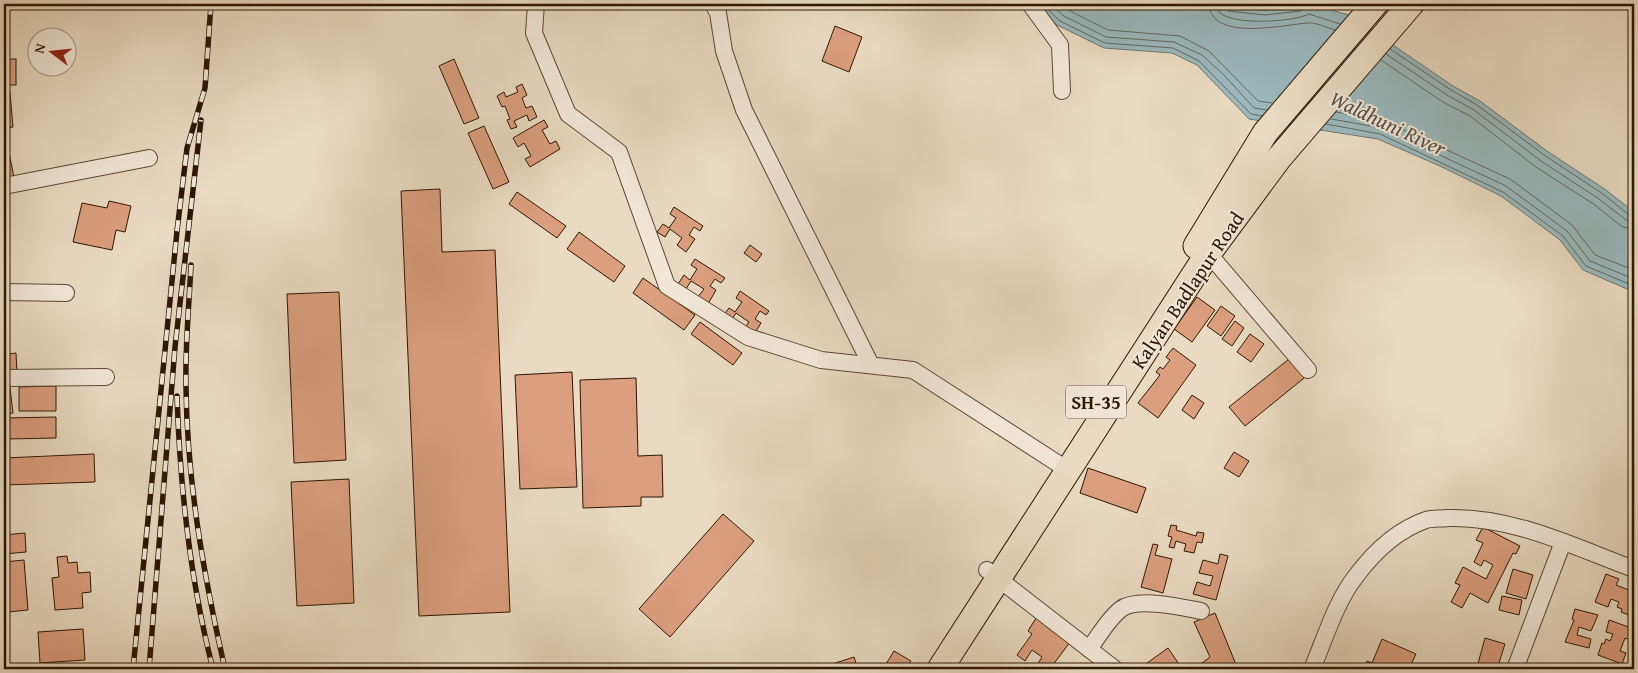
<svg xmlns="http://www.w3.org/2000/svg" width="1638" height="673" viewBox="0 0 1638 673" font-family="'Gentium Book Plus',serif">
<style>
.water{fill:#9ab8bc;stroke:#6f7772}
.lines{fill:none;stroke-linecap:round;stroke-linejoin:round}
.shore{stroke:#646760;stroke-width:1}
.building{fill:#db9e7e;stroke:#2e1604}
.street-casing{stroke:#5d4733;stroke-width:18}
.primary-casing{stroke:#2e1604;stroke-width:27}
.street{stroke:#f1e7d7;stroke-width:16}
.primary{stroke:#e9dac1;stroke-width:25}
.rail-casing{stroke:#2e1604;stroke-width:5.5}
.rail{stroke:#f1e7d7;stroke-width:4;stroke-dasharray:11;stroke-linecap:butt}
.labels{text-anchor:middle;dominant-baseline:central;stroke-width:4;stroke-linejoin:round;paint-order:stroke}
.shield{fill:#f1e7d7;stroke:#685543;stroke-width:1}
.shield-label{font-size:19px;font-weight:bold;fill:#2e1604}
.street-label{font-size:20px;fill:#2e1604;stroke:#f1e7d7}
.water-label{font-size:21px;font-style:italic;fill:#544f44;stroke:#f1e7d7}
</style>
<rect width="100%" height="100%" fill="#e9dac1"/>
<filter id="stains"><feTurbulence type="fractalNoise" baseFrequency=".004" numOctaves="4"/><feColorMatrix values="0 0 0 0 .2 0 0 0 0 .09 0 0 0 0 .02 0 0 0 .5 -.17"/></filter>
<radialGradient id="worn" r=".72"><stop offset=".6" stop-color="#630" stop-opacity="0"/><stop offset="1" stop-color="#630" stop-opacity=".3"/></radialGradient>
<path class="water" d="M1034,4H1206L1266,10L1313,5L1349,15L1453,86L1480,101L1547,151L1606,190L1634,212V292L1583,270L1560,240L1501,196L1442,167L1378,139L1249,119L1197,65L1172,53L1104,48L1057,25Z"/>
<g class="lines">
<g class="shore">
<path d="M1042,4L1060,21L1105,43L1173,48L1199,61L1251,114L1262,116"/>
<path d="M1050,4L1064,16L1106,37L1174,42L1202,55L1224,75L1254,108L1267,110"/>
<path d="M1061,4L1068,10L1108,30L1180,36L1209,51L1258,101L1272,103"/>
<path d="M1209,4C1211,43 1286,24 1308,23C1316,22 1327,28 1335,30"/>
<path d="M1217,4L1219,12C1233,26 1293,22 1309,14L1340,24"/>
<path d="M1223,4L1228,11L1265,15L1301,11L1305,4"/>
<path d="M1390,49L1451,90L1477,105L1544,155L1603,194L1629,215L1634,216"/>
<path d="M1386,54L1447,95L1474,110L1541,161L1599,199L1626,220L1634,222"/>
<path d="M1381,60L1443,102L1470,116L1536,167L1595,205L1621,226L1634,230"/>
<path d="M1336,112L1384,121L1510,179L1572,225L1595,255L1634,270"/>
<path d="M1331,119L1382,128L1506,186L1567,231L1590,261L1634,279"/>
<path d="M1326,124L1380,134L1503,192L1563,236L1586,266L1634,286"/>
</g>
</g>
<g class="building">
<path d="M835,26L862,37L849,72L822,61Z"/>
<rect x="4" y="59" width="12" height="26"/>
<path d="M454,59L479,118L464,124L439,66Z"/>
<path d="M522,84L527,95L522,98L526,108L532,106L537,117L529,121L527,115L514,121L517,127L511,129L507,120L510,119L505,106L502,107L497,96L504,92L506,97L518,92L516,87Z"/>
<path d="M10,93L13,127L4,128V94Z"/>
<path d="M544,120L548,127L542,130L550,144L556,141L560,149L530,167L525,159L531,156L524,143L518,147L513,138Z"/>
<path d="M484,126L509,182L493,189L468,133Z"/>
<path d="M8,148L15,182L4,184V149Z"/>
<path d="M440,189L442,252L495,250L510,612L419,616L401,191Z"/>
<path d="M517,192L566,226L557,238L509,204Z"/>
<path d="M109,201L131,206L125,232L116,230L112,250L73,242L82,203L107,208Z"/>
<path d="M674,207L703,226L700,231L694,227L689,235L695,239L686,252L677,245L682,238L670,229L665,237L657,232L663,224L669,228L676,218L670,214Z"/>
<path d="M579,232L625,266L614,282L567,249Z"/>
<path d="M750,245L762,254L756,262L744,253Z"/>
<path d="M695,259L725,278L721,283L715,279L710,286L716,290L708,304L698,297L704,289L691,281L686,289L678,284L684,275L690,280L697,269L691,265Z"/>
<path d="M643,278L695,315L684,330L633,293Z"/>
<path d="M740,291L769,311L766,315L760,311L755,319L761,323L753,336L743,330L749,322L736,313L731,321L723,316L729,308L735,312L742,302L736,298Z"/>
<path d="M339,292L346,460L294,463L287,294Z"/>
<path d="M1197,297L1215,310L1192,342L1174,329Z"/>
<path d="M1221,306L1235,316L1221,336L1207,326Z"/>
<path d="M1235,321L1244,328L1232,346L1222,339Z"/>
<path d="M700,322L742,353L733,365L691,334Z"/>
<path d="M1250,334L1264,344L1251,362L1237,352Z"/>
<path d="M1173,348L1196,365L1158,418L1138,403L1160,375L1156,372L1160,367L1163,369L1170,360L1166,357Z"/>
<path d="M4,349H8V354L16,353L17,373L4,374Z"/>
<path d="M1294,355L1309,374L1245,426L1229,407Z"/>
<path d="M572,372L577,487L520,489L515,375Z"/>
<path d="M636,378L638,456L662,455L663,497H641V506L583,508L580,380Z"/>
<path d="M56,386V411H19V387Z"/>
<path d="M10,388L13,413L4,414V389Z"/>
<path d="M1192,395L1204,403L1194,419L1182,410Z"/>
<path d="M56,417V438L6,439L5,418Z"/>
<path d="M1234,452L1249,461L1239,477L1224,468Z"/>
<path d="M94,454L95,482L5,485L4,458Z"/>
<path d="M1088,468L1146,488L1137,513L1080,493Z"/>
<path d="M349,479L354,603L297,606L291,482Z"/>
<path d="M723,514L754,541L670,637L639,609Z"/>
<path d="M1171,525L1177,526L1176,530L1196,536L1197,532L1204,533L1202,543L1197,542L1194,553L1184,551L1186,544L1176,541L1174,548L1169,547L1172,537L1168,536Z"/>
<path d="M1483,527L1520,546L1516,554L1513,553L1488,603L1470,593L1462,608L1451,602L1460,585L1455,583L1463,567L1486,579L1493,565L1484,560L1481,566L1474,562L1483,543L1476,540Z"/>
<path d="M25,533L26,552L4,554V535Z"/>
<path d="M1153,544L1158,545L1155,555L1172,559L1163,593L1141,587Z"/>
<path d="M1220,554L1228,556L1216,600L1193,594L1197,582L1210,586L1213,576L1199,573L1203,560L1218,564Z"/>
<path d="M67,556L68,563L77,562L78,573L90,572L91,592L82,593L83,608L55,610L52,578L59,577L57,557Z"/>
<path d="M24,560L28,610L8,612L4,562Z"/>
<path d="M1513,569L1533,575L1526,599L1506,593Z"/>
<path d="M1606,574L1619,579L1616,585L1631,591L1634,585V617L1621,612L1622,609L1617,607L1619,602L1611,599L1608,607L1595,602Z"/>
<path d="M1502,596L1522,600L1519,615L1499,610Z"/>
<path d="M1575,609L1598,615L1591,631L1579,627L1577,635L1591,639L1589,648L1565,642L1574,620L1572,619Z"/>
<path d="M1215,613L1237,667L1194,669L1210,657L1194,622Z"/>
<path d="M1036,618L1070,642L1050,669L1035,668L1042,657L1032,650L1025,661L1017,655L1032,634L1028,631Z"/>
<path d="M1609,620L1634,629L1630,640L1625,638L1620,651L1626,653L1622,664L1598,655L1602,643L1604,644L1606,639L1610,641L1613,634L1606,632Z"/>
<path d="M83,629L85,660L40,663L38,632Z"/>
<path d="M1485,638L1505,644L1497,669L1477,667Z"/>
<path d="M1382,639L1416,654L1409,669H1364L1367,661L1372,663Z"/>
<path d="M1168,648L1181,667L1177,669H1146L1143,666Z"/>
<path d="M894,651L911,661L905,669H883Z"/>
<path d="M854,657L858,669H821L820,668Z"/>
</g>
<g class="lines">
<g class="street-casing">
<g id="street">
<path d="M536,4L534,33L568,114L619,152L667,286L748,337L821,360L913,370L1057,463"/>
<path d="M713,4L718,13L724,51L744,110L871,365"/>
<path d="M1030,4L1060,45L1062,91"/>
<path d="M4,186L149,158"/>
<path d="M1203,247L1308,370"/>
<path d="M4,292L66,293"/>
<path d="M4,378L106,377"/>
<path d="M987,570L1115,669"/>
<path d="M1089,649C1099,636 1108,619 1121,609C1137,597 1182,607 1201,611"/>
<path d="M1312,669C1325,639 1335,603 1356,576C1374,552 1397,530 1426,520C1432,518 1441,519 1448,518C1513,516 1574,547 1634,569"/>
<path d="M1515,669L1563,542"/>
</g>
</g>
<g class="primary-casing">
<g id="primary">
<path d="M1196,246L1265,133L1375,4"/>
<path d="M940,669L1205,258L1279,158L1411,4"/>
</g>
</g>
<use href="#street" class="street"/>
<use href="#primary" class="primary"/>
<g class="rail-casing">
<g id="rail">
<path d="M191,265C189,306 185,346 186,387C187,482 204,577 225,669"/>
<path d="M177,396C180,488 190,580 213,669"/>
<path d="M133,669L177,231L187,148L205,88L211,4"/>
<path d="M149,669L175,347L201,120"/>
</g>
</g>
<use href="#rail" class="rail"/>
</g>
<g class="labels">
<rect class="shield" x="1066" y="385.5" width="60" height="33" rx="4"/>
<g class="shield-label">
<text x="1096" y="402">SH-35</text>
</g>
<g class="street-label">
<text transform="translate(1187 290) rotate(-56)">Kalyan Badlapur Road</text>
</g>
<g class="water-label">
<text transform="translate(1388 123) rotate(25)">Waldhuni River</text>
</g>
</g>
<rect width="1638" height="673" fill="none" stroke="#e9dac1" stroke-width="20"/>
<rect x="5" y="5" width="1628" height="663" fill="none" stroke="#2e1604" stroke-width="2.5"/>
<rect x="10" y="10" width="1618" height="653" fill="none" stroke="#2e1604"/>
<g transform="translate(52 52) rotate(286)"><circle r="24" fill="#f1e7d7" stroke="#a39383"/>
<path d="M0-4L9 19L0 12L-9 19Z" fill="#8f2418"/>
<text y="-8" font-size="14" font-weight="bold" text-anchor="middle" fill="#2e1604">N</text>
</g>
<rect width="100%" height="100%" filter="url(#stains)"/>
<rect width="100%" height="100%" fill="url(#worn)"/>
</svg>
